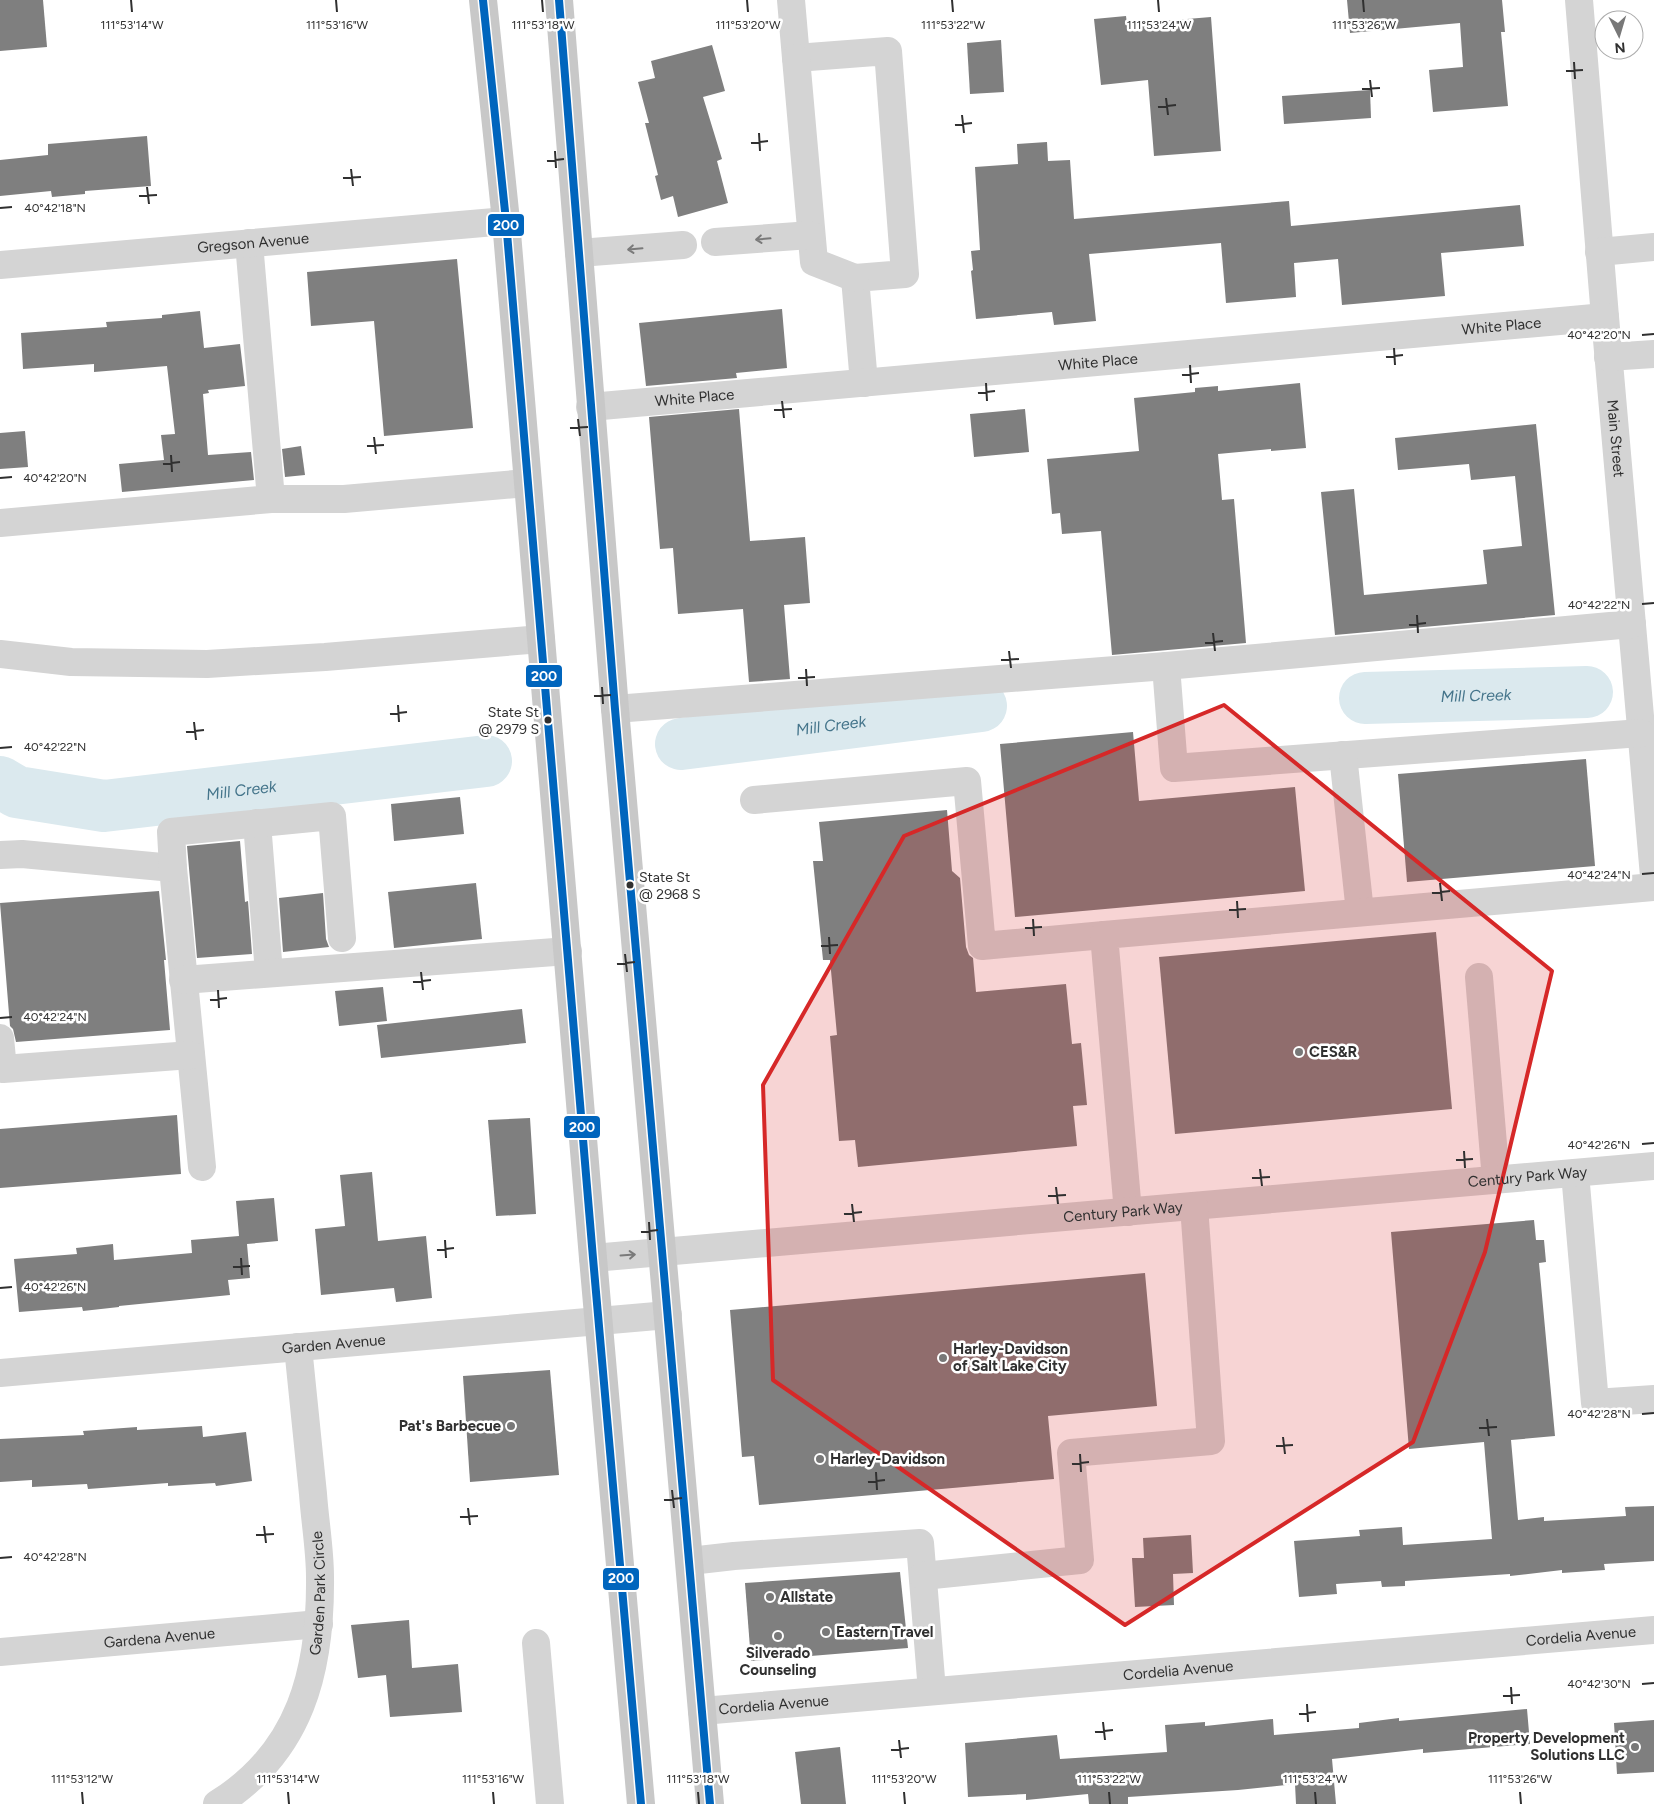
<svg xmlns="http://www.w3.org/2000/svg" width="1654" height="1804" viewBox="0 0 1654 1804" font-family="Figtree,sans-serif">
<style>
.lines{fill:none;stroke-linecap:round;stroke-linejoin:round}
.river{stroke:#dbe9ee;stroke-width:52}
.building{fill:#7f7f7f}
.minor{stroke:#d4d4d4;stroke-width:28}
.major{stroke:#c8c8c8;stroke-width:28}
.bus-1-casing{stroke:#fff;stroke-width:11}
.bus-1{stroke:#0065bd;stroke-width:8}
.oneway{stroke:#7a7a7a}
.marked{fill:#d62828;fill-opacity:0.2;stroke:#d62828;stroke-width:4;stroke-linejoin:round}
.ticks{fill:none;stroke:#303030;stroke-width:2}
.bus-dot{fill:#303030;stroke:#fff;stroke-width:2}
.poi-dot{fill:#787878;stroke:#fff;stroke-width:2}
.labels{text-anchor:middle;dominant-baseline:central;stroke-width:5;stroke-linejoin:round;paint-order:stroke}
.bus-label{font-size:14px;fill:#303030;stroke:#fff;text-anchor:end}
.street-label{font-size:15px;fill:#303030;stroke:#fff}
.poi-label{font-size:15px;font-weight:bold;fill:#303030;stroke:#fff;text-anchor:start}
.water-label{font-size:16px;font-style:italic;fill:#45758b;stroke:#fff}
.ticks-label{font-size:12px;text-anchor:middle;fill:#303030;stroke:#fff;stroke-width:5;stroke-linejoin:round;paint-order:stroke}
.line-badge{stroke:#fff;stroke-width:2}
.badge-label{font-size:14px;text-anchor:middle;font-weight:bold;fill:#fff}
</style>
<rect width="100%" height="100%" fill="#fff"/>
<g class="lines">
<g class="river">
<path id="s1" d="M1365,698L1587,692"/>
<path id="s2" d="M681,744L981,706"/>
<path id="s3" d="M0,782L17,792L104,806L486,761"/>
</g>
</g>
<g class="building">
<path d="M0,0H43L47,47L0,51Z"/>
<path d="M1347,0H1502L1505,32H1501L1508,106L1433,112L1429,70L1463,67L1460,23L1350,33Z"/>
<path d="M1126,16L1127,24L1211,17L1221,151L1154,156L1148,80L1101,85L1094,19Z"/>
<path d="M1001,40L1004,92L970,94L967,43Z"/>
<path d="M712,45L725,91L703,97L722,159L717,161L728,203L678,217L673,196L661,200L655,176L658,175L645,123H649L638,82L655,78L651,61Z"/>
<path d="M1370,90L1371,118L1284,124L1282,96Z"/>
<path d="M147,136L151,186L85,191V194L52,197L51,191L0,196V160L48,155V144Z"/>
<path d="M1047,142L1048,161L1070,160L1074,219L1289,201L1291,226L1520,205L1524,246L1441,253L1445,296L1342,305L1338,259L1294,263L1296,297L1226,303L1221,243L1089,254L1096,321L1054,325L1052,312L976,319L971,271L973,270L971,251L980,250L975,167L1018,164L1017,144Z"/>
<path d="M457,259L473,428L384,436L374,321L311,326L307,272Z"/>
<path d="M782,309L787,368L736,373L737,378L646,386L639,323Z"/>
<path d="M200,311L204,348L240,344L245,386L208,390L209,393L203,394L208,455L251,452L254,480L122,492L119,464L164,460L161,435L175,434L167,366L94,372V364L23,369L21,333L107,327L106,322L162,318V315Z"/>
<path d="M1300,383L1306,448L1271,451V449L1218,454L1222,500L1234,499L1246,643L1112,655L1101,531L1062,534L1060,513L1052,514L1047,459L1139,451L1134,398L1195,392V388L1218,386V391Z"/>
<path d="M739,409L750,541L805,537L810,603L784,605L790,679L749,682L743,609L678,614L673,548L660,549L649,417Z"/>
<path d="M1025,409L1029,452L974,457L970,414Z"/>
<path d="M1536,424L1555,615L1335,635L1321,492L1354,489L1364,595L1487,584L1483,550L1522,546L1515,476L1471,480L1469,464L1398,470L1395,438Z"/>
<path d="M25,431L28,467L0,469V433Z"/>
<path d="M301,446L305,475L285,477L282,449Z"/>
<path d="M1133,732L1139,801L1295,787L1305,891L1015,917L1000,744Z"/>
<path d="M1586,759L1595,866L1407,882L1398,774Z"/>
<path d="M460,797L464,834L394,841L391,804Z"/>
<path d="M947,810L952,871L960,878L966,947L969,955L973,958L976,992L1066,984L1072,1044L1081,1043L1087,1105L1073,1106L1077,1146L858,1167L855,1140L839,1141L830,1036L837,1035L830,960H823L813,861H823L819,822Z"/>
<path d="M240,841L245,902L248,901L252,954L197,958L187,846Z"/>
<path d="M476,883L482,939L394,948L388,892Z"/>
<path d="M159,891L166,960H164L170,1030L16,1042L13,1029L10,1026L0,903Z"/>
<path d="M323,893L326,939L329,947L283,952L279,898Z"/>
<path d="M1436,932L1452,1109L1175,1134L1159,957Z"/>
<path d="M383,987L387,1021L339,1026L335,991Z"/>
<path d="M522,1009L526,1043L381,1058L377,1025Z"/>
<path d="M177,1115L181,1174L0,1188V1129Z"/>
<path d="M530,1118L536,1214L496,1216L488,1120Z"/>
<path d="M372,1172L378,1241L426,1236L432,1298L396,1302L394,1288L321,1295L315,1229L345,1226L340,1175Z"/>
<path d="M274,1198L278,1241L247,1244L250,1278L228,1280L230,1295L119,1306V1307L83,1311L82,1307L19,1312L14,1259L77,1254L76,1248L113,1244L114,1260L192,1253L191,1240L239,1236L236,1201Z"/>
<path d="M1534,1220L1536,1240H1544L1546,1262L1539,1263L1555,1436L1511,1440L1518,1520L1544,1517V1521L1626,1516L1625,1507L1654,1506V1561L1604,1564L1605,1570L1562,1573V1570L1510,1576V1574L1405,1581V1586L1382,1587L1381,1581L1336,1584L1337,1594L1299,1597L1294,1541L1360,1536L1359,1530L1402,1527L1403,1545L1492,1539L1484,1442L1409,1449L1391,1232Z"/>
<path d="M1145,1273L1157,1406L1048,1416L1054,1479L759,1505L754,1456L742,1457L730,1310Z"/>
<path d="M550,1370L559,1475L470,1482L463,1376Z"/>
<path d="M202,1426L203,1437L246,1432L252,1481L216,1486L215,1483L168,1486V1483L88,1489L87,1484L32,1487V1480L0,1482V1439L84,1435L83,1431L137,1427V1430Z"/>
<path d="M1191,1535L1193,1573L1173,1574L1174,1605L1135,1607L1132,1558H1144L1143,1538Z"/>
<path d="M900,1572L908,1648L751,1661L745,1583Z"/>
<path d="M409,1620L412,1668L458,1664L462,1712L390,1717L386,1675L358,1678L351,1625Z"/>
<path d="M1527,1709L1530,1744L1423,1753V1749L1332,1759L1336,1804H1296L1295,1784L1238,1790L1128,1797V1804H1089L1088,1794L1026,1800V1794L968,1797L965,1743L1057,1735L1060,1759L1167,1752L1165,1725L1205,1722V1726L1273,1719L1274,1735L1359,1728V1723L1399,1718V1721Z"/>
<path d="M1654,1720V1772L1617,1774L1614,1723Z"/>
<path d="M840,1747L846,1804H801L795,1752Z"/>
</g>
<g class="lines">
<g class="minor">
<path d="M791,0L796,58L888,51L905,274L855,278L864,383"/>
<path id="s4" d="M1579,0L1605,317L1654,876"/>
<path d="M796,58L814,262L855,278"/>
<path d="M715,242L811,235"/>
<path d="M249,243L271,499"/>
<path d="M1599,252L1654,247"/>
<path d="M579,253L683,245"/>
<path id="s5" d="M0,265L506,221"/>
<path d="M1608,357L1654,354"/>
<path id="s6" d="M590,407L1605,317"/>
<path d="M0,523L271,499H344L527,483"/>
<path d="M0,654L71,662L207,664L325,657L541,639"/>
<path d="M1166,666L1174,768L1641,733"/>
<path d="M615,709L1166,666L1632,624"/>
<path d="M1343,755L1360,912"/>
<path d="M754,800L967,781L982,946L1104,935"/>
<path d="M257,823L269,973"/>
<path d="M0,855L22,854L173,868L202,1167"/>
<path d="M173,868L171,832L332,816L342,938"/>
<path d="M1479,977L1496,1180"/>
<path d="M183,980L568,951"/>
<path d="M0,1038L3,1069L191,1055"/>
<path d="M1575,1173L1595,1403L1654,1399"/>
<path d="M1128,1212L1104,935L1654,887"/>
<path id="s7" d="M593,1258L1654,1166"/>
<path id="s8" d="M0,1373L668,1315"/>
<path d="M690,1561L734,1556L920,1543L932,1691"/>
<path d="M923,1576L1080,1560L1071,1453L1211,1441L1194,1206"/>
<path d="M536,1643L550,1804"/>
<path id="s9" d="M0,1652L319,1624"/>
<path id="s10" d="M702,1711L1654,1630"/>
<path id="s11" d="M217,1804C301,1752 321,1670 320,1577C320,1550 315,1522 313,1494C308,1445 303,1396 298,1347"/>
</g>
<g class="major">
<path d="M483,0L506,221L593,1258L641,1804"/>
<path d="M559,0L615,709L710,1804"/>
</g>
<g class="bus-1-casing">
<g id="bus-1">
<path d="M483,0L506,221L593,1258L641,1804"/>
<path d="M559,0L615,709L710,1804"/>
</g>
</g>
<use href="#bus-1" class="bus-1"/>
</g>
<defs><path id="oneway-shaft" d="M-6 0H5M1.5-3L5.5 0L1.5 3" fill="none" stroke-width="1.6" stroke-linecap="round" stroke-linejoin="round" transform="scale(1.25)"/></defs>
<g class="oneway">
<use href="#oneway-shaft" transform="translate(763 239) rotate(175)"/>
<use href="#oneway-shaft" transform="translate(635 249) rotate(175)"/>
<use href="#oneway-shaft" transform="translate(628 1255) rotate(-4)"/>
</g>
<path class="marked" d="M1224,705L1552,971L1485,1252L1413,1442L1125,1625L773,1380L763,1085L904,836Z"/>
<path class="ticks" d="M131,0L132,12M336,0L337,12M542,0L543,12M747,0L748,12M952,0L953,12M1158,0L1159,12M1363,0L1364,12M1574,62L1575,79M1566,71L1583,70M1370,80L1372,97M1362,89L1380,88M1166,98L1168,115M1158,107L1176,105M962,115L964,133M955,125L972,123M759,133L760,151M751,143L768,141M555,151L556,168M547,161L564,159M351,169L353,186M343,178L361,177M147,187L149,204M139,196L157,195M0,208L12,207M1642,335L1654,334M1394,348L1395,365M1386,357L1403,355M1190,365L1191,383M1182,375L1199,373M986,383L987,401M978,393L995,391M782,401L784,418M774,410L792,409M578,419L580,436M570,428L588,427M374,437L376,454M367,446L384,445M171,455L172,472M163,464L180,462M0,478L12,477M1642,604L1654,603M1417,615L1418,633M1409,625L1426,623M1213,633L1215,651M1205,643L1223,641M1009,651L1011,668M1001,660L1019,659M806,669L807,686M798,678L815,677M602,687L603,704M594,696L611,695M398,705L399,722M390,714L407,712M194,722L196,740M186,732L204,730M0,748L12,747M1642,874L1654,873M1440,883L1442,901M1432,893L1450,891M1237,901L1238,918M1229,910L1246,909M1033,919L1034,936M1025,928L1042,927M829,937L830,954M821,946L838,945M625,954L627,972M617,964L635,962M421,972L423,990M413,982L431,980M218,990L219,1008M210,1000L227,998M0,1018L12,1017M1642,1144L1654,1143M1464,1151L1465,1168M1456,1160L1473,1159M1260,1169L1262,1186M1252,1178L1270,1177M1056,1187L1058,1204M1048,1196L1066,1195M852,1204L854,1222M844,1214L862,1212M649,1222L650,1240M641,1232L658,1230M445,1240L446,1258M437,1250L454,1248M241,1258L242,1275M233,1267L250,1266M0,1288L12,1287M1642,1414L1654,1413M1487,1419L1489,1436M1479,1428L1497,1427M1283,1437L1285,1454M1276,1446L1293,1445M1080,1454L1081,1472M1072,1464L1089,1462M876,1472L877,1490M868,1482L885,1480M672,1490L674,1508M664,1500L682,1498M468,1508L470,1525M460,1517L478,1516M264,1526L266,1543M256,1535L274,1534M0,1558L12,1557M1642,1684L1654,1683M1511,1687L1512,1704M1503,1696L1520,1695M1307,1704L1308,1722M1299,1714L1316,1712M1103,1722L1105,1740M1095,1732L1113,1730M899,1740L901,1758M891,1750L909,1748M82,1792L83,1804M288,1792L289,1804M493,1792L494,1804M698,1792L699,1804M904,1792L905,1804M1109,1792L1110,1804M1315,1792L1316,1804M1520,1792L1521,1804"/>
<g class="bus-dot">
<circle cx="548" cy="720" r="4.5"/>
<circle cx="630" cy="885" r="4.5"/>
</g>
<g class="poi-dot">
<circle cx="1299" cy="1052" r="5"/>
<circle cx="943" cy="1358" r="5"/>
<circle cx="511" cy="1426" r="5"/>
<circle cx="820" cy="1459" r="5"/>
<circle cx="770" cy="1597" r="5"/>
<circle cx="826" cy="1632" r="5"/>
<circle cx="778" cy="1636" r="5"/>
<circle cx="1635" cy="1747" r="5"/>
</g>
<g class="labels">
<g class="bus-label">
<text x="539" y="712">State St<tspan x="539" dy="17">@ 2979 S</tspan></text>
<text x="639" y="877" text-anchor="start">State St<tspan x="639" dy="17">@ 2968 S</tspan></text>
</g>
<g class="street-label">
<text stroke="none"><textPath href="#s5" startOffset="254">Gregson Avenue</textPath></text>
<text stroke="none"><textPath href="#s6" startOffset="915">White Place</textPath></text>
<text stroke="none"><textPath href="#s6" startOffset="510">White Place</textPath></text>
<text stroke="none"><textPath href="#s6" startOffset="105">White Place</textPath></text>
<text stroke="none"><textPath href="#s4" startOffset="440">Main Street</textPath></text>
<text stroke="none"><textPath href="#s7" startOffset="938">Century Park Way</textPath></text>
<text stroke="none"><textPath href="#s7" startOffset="532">Century Park Way</textPath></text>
<text stroke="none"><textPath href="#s8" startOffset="335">Garden Avenue</textPath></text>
<text stroke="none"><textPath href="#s11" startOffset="246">Garden Park Circle</textPath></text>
<text stroke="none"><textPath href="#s10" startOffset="882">Cordelia Avenue</textPath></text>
<text stroke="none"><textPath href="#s9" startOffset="160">Gardena Avenue</textPath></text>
<text stroke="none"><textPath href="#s10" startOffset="478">Cordelia Avenue</textPath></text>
<text stroke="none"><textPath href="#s10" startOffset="72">Cordelia Avenue</textPath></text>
</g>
<g class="poi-label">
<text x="1309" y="1052">CES&amp;R</text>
<text x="953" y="1349">Harley-Davidson<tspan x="953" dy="17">of Salt Lake City</tspan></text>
<text x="501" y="1426" text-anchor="end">Pat's Barbecue</text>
<text x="830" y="1459">Harley-Davidson</text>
<text x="780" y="1597">Allstate</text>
<text x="836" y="1632">Eastern Travel</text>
<text x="778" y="1653" text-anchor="middle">Silverado<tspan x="778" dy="17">Counseling</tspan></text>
<text x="1625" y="1738" text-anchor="end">Property Development<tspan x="1625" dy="17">Solutions LLC</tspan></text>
</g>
<g class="water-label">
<text stroke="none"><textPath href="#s1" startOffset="111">Mill Creek</textPath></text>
<text stroke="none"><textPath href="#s2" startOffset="151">Mill Creek</textPath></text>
<text stroke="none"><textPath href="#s3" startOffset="246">Mill Creek</textPath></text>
</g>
</g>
<g class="ticks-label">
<text x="132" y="29">111°53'14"W</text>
<text x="337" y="29">111°53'16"W</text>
<text x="543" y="29">111°53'18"W</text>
<text x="748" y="29">111°53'20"W</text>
<text x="953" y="29">111°53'22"W</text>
<text x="1159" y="29">111°53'24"W</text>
<text x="1364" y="29">111°53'26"W</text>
<text x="55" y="212">40°42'18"N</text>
<text x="1599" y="339">40°42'20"N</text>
<text x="55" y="482">40°42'20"N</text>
<text x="1599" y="609">40°42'22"N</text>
<text x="55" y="751">40°42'22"N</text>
<text x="1599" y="879">40°42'24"N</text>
<text x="55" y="1021">40°42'24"N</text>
<text x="1599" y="1149">40°42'26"N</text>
<text x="55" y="1291">40°42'26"N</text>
<text x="1599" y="1418">40°42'28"N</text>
<text x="55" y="1561">40°42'28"N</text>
<text x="1599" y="1688">40°42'30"N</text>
<text x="82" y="1783">111°53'12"W</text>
<text x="288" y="1783">111°53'14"W</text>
<text x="493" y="1783">111°53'16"W</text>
<text x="698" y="1783">111°53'18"W</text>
<text x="904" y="1783">111°53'20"W</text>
<text x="1109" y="1783">111°53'22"W</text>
<text x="1315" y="1783">111°53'24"W</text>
<text x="1520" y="1783">111°53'26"W</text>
</g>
<g class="line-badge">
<rect x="487" y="213" width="38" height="24" rx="5" fill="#0065bd"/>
<rect x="525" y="664" width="38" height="24" rx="5" fill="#0065bd"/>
<rect x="563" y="1115" width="38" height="24" rx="5" fill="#0065bd"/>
<rect x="602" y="1567" width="38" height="24" rx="5" fill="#0065bd"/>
</g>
<g class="badge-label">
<text x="506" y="230">200</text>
<text x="544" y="681">200</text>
<text x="582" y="1132">200</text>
<text x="621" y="1583">200</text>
</g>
<g transform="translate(1619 35) rotate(175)"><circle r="24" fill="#ffffff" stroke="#acacac"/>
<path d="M0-4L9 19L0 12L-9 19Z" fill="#787878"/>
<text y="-8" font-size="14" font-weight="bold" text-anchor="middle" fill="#303030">N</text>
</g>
</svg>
